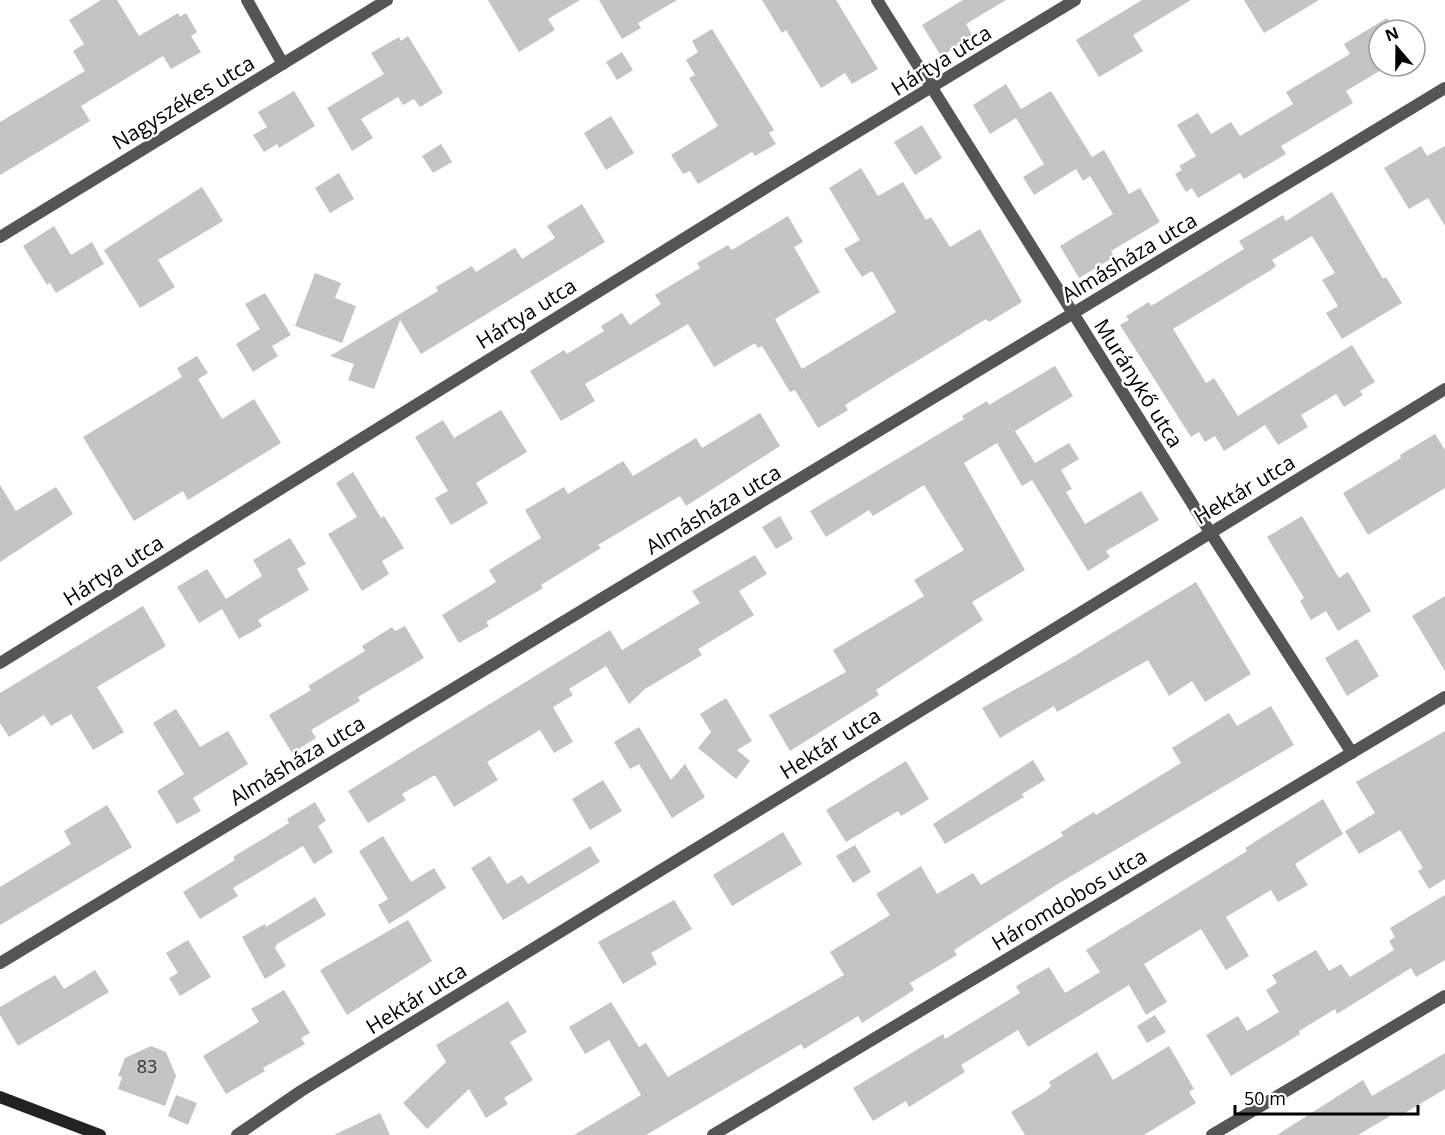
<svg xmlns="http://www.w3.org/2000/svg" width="1445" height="1135" viewBox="0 0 1445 1135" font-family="'Open Sans',sans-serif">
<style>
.building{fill:#c4c4c4}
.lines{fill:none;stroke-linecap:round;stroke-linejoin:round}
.street{stroke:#555;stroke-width:12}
.secondary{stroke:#222;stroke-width:12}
.labels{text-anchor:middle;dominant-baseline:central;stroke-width:5;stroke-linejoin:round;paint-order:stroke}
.number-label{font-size:18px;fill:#313131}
.street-label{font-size:21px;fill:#000;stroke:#fff}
</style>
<rect width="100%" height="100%" fill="#fff"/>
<g class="building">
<path d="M101,0H117L139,36L178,13L180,17L186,13L197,32L191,36L201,52L171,69L163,56L81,106L90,121L0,175V122L85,71L73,51L84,44L69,20Z"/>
<path d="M488,0H580L548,19L555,30L519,52Z"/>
<path d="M599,0H677L638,23L641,28L622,39Z"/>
<path d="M762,0H836L878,69L852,84L845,73L821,88L786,30L782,33Z"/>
<path d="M963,0H1006L966,24L973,37L941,56L922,25Z"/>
<path d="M1142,0H1191L1133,35L1143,51L1099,77L1076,40Z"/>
<path d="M1244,0H1319L1264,33Z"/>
<path d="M1387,18L1394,30H1379V66H1388L1346,91L1353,103L1281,146L1286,154L1244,179L1240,173L1198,198L1192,188L1186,192L1175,174L1182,170L1179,166L1196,156L1177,125L1198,113L1211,134L1231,122L1240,136L1293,104L1286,92L1350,54L1344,44Z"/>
<path d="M712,29L774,130L769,133L776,144L755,156L752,152L698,184L690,171L683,174L671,155L718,126L689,78L695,75L686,60L698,52L692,41Z"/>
<path d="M408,36L443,93L420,107L414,99L403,105L398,97L361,119L373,138L352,151L327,108L384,74L371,53L399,37L401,41Z"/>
<path d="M622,52L633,70L617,80L606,62Z"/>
<path d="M1388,66H1406L1393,74Z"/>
<path d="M1006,84L1021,109L1051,91L1092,157L1104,150L1129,194L1140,188L1160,222L1111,251L1114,257L1079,278L1060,246L1113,214L1090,176L1083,181L1076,169L1034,195L1023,177L1044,164L1016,118L990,134L973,105Z"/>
<path d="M294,91L315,126L279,148L277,144L264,152L253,135L267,127L258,112Z"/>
<path d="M611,116L634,153L606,170L584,133Z"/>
<path d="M922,125L942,158L915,175L894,142Z"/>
<path d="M441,144L452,162L433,173L422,156Z"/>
<path d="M1421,146L1427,156L1445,146V226L1428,198L1409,209L1384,168Z"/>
<path d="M861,168L878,196L903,182L926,220L931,217L950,247L980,229L1022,302L989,322L986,319L897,373L845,405L848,410L818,428L795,390L790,392L762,346L758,348L755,343L714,367L688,324L585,384L595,401L561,421L530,371L564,350L567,354L604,331L601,326L622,313L630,325L661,304L655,295L700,268L697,263L728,245L732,250L788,216L803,242L794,247L820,292L775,319L802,369L896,312L872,271L862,277L844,249L860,240L829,188Z"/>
<path d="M339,173L354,199L330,213L315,188Z"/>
<path d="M202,187L223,221L158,260L175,287L140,308L104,250Z"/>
<path d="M1332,192L1383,279L1386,277L1402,303L1342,339L1326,313L1338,306L1322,280L1335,273L1312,236L1272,260L1276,266L1271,270L1173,329L1206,383L1214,378L1238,416L1352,345L1375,382L1360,391L1363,395L1344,407L1336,394L1301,415L1308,427L1278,445L1265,425L1224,451L1215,436L1205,442L1199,432L1191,437L1120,325L1129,320L1126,316L1149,302L1151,306L1244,249L1239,241L1283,215L1286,221Z"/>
<path d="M582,204L605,242L421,354L400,320L374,389L348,380L354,364L330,356L438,291L436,287L472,266L476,272L515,248L522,259L555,238L547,226Z"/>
<path d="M54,226L71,255L92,242L104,264L56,293L50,283L47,285L23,246Z"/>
<path d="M315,273L341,283L335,298L356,306L342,343L295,326Z"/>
<path d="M265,293L291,335L272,346L278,356L253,372L236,344L260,329L245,304Z"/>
<path d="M197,356L208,373L198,379L222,419L254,399L281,443L188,500L183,491L134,521L83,437L182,377L177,368Z"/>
<path d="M1055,366L1073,396L1015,431L1035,463L1069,443L1079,459L1061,470L1072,489L1066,492L1085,524L1141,491L1159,520L1106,551L1110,557L1088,571L1032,480L1022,486L997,443L964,463L1025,570L972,602L983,620L876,690L879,695L790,751L769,715L846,672L833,650L924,596L914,580L964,550L924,485L873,516L869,510L826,537L810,511L964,419L962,416L987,401L989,405Z"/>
<path d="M501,410L527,452L476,483L488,503L451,525L435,498L448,491L415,437L443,420L454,438Z"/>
<path d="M760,413L780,446L686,506L680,496L598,545L601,548L541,585L543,588L486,622L489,626L459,643L442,615L496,582L489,570L541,538L525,510L564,487L568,494L623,461L633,476L696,438L702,448Z"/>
<path d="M1435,434L1445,450V488L1368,535L1343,493L1401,458L1400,455Z"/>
<path d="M353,472L381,518L384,516L404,548L382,561L389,574L362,591L328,534L357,517L336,483Z"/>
<path d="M0,485L16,511L56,487L73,514L0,562Z"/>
<path d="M780,516L793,539L776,549L762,527Z"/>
<path d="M1302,516L1339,578L1348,572L1371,611L1338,631L1326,611L1311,620L1300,601L1304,598L1267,537Z"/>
<path d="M290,538L306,564L297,569L309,590L258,620L262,626L239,639L222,609L199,623L177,587L207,569L226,599L262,576L253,560Z"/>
<path d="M755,555L767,574L739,591L754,615L698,649L702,655L645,689L629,704L606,666L569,689L573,695L553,707L573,742L554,753L540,730L487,762L498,780L454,807L435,775L402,794L406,800L368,823L348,791L610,630L622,650L700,603L692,591Z"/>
<path d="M1196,582L1251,674L1205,702L1192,681L1169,696L1148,660L1057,712L1054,706L1000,738L982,708L1066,661Z"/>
<path d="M1445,596V671L1412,616Z"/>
<path d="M143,606L166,646L97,687L124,732L93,750L71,714L51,726L44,715L9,737L0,723V693Z"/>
<path d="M405,626L424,658L358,697L360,701L311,730L316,738L292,753L269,715L311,690L308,686L365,651L362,646L392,627L395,631Z"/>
<path d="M1357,639L1379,676L1347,696L1325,658Z"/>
<path d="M726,698L752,741L737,750L750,761L736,779L698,748L711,732L700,714Z"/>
<path d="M1271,706L1294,745L1061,882L954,950L957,955L910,983L914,990L862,1023L858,1016L804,1049L801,1044L646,1135H574L641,1095L609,1040L585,1054L569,1027L611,1002L639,1047L646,1043L668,1077L844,975L830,952L890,915L876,894L921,866L937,894L973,873L981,885L1063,836L1061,832L1094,812L1096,815L1181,763L1172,748L1229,713L1237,726Z"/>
<path d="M176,709L200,747L228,731L248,764L193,798L201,811L177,824L157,791L184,774L153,723Z"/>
<path d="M639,727L671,780L685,764L705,797L672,818L639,764L630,769L614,742Z"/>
<path d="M1445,731V879L1429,889L1418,871L1423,868L1400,830L1359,854L1345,831L1375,813L1356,782Z"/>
<path d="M1033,760L1045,780L1022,794L1024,797L945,844L933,824Z"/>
<path d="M906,761L929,799L901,816L898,811L846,842L826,810Z"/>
<path d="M603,780L622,811L590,830L572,799Z"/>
<path d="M1323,799L1343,834L1295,864L1308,885L1278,902L1271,890L1226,917L1249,956L1226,970L1201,929L1144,964L1167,1002L1146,1015L1129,985L1028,1047L1018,1030L961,1065L965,1072L909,1107L906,1101L873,1121L853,1088L943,1034L945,1039L1020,993L1016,986L1049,967L1065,993L1100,972L1086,950L1247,851L1245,848Z"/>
<path d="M315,802L326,821L318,826L333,852L314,864L303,846L233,888L238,896L200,919L183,892L235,860L233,857L289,823L287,819Z"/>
<path d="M107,805L132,847L0,925V887L71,844L64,831Z"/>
<path d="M783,832L802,864L732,906L713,875Z"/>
<path d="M383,836L411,882L434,868L446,888L389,924L378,905L388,899L359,851Z"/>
<path d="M855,845L871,872L853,883L836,856Z"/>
<path d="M590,846L600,862L503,920L471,868L490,856L507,884L522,875L528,884Z"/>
<path d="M1445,895V960L1416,977L1411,968L1337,1014L1335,1009L1299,1031L1300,1034L1231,1076L1206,1035L1238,1016L1247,1031L1279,1012L1266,990L1277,983L1272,975L1316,950L1329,971L1341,964L1350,977L1394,950L1389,941L1395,937L1390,928Z"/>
<path d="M315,897L326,915L277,944L275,948L286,966L265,979L242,937L265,924L266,927Z"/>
<path d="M674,900L692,929L651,953L657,964L623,984L598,942Z"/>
<path d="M408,920L432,961L347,1015L320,970Z"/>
<path d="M188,940L211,977L180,996L169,978L178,973L166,953Z"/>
<path d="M95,970L109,992L18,1046L0,1015V1007L55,975L64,989Z"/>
<path d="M284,990L310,1033L301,1038L305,1044L263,1068L265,1071L226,1094L203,1056L259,1022L251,1009Z"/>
<path d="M508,1001L527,1032L510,1042L533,1080L504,1098L508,1104L486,1118L469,1089L427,1129L403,1103L446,1062L436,1045Z"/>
<path d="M1155,1015L1166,1032L1147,1043L1137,1026Z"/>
<path d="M151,1046L166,1052L176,1076L165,1106L118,1089L122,1077L118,1076L125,1058Z"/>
<path d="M1169,1046L1194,1089L1189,1092L1196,1103L1144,1135H1025L1011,1112L1046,1091L1051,1086L1049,1082L1097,1052L1113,1080Z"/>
<path d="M1445,1053V1089L1400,1116L1397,1112L1358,1135H1277L1363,1080L1372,1096Z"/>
<path d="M176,1095L197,1103L188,1125L168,1116Z"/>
<path d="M380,1113L390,1135H334Z"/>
</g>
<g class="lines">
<g class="street">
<path d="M247,0L283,64"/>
<path d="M877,0L1210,532L1352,753"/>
<path d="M0,237L387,0"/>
<path d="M0,663L780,179L1075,0"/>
<path d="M0,963L1445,88"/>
<path d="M237,1135L301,1091L1445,389"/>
<path d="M713,1135L1445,697"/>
<path d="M1212,1135L1445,996"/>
</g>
<path class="secondary" d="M0,1097L100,1135"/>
</g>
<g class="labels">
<g class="number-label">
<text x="147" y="1066">83</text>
</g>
<g class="street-label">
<text transform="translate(941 60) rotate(-32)">Hártya utca</text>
<text transform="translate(183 102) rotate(-31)">Nagyszékes utca</text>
<text transform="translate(1129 257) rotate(-31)">Almásháza utca</text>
<text transform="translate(526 313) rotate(-32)">Hártya utca</text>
<text transform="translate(1139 383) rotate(58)">Muránykő utca</text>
<text transform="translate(1244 489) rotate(-31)">Hektár utca</text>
<text transform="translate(713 509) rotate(-31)">Almásháza utca</text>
<text transform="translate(113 570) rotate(-32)">Hártya utca</text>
<text transform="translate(830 743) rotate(-32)">Hektár utca</text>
<text transform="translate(297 760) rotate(-31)">Almásháza utca</text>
<text transform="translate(1069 899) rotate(-31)">Háromdobos utca</text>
<text transform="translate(416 998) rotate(-32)">Hektár utca</text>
</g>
</g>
<g transform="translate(1397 48) rotate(340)"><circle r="28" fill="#ffffff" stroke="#999999" stroke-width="1.5"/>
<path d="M0-4.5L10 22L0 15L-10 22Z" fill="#000000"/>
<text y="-9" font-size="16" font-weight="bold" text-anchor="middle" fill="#000000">N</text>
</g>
<path d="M1235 1105v9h183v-9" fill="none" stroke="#000000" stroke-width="3"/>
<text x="1244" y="1105" font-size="18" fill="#000000" stroke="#ffffff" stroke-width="4.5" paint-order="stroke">50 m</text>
</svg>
